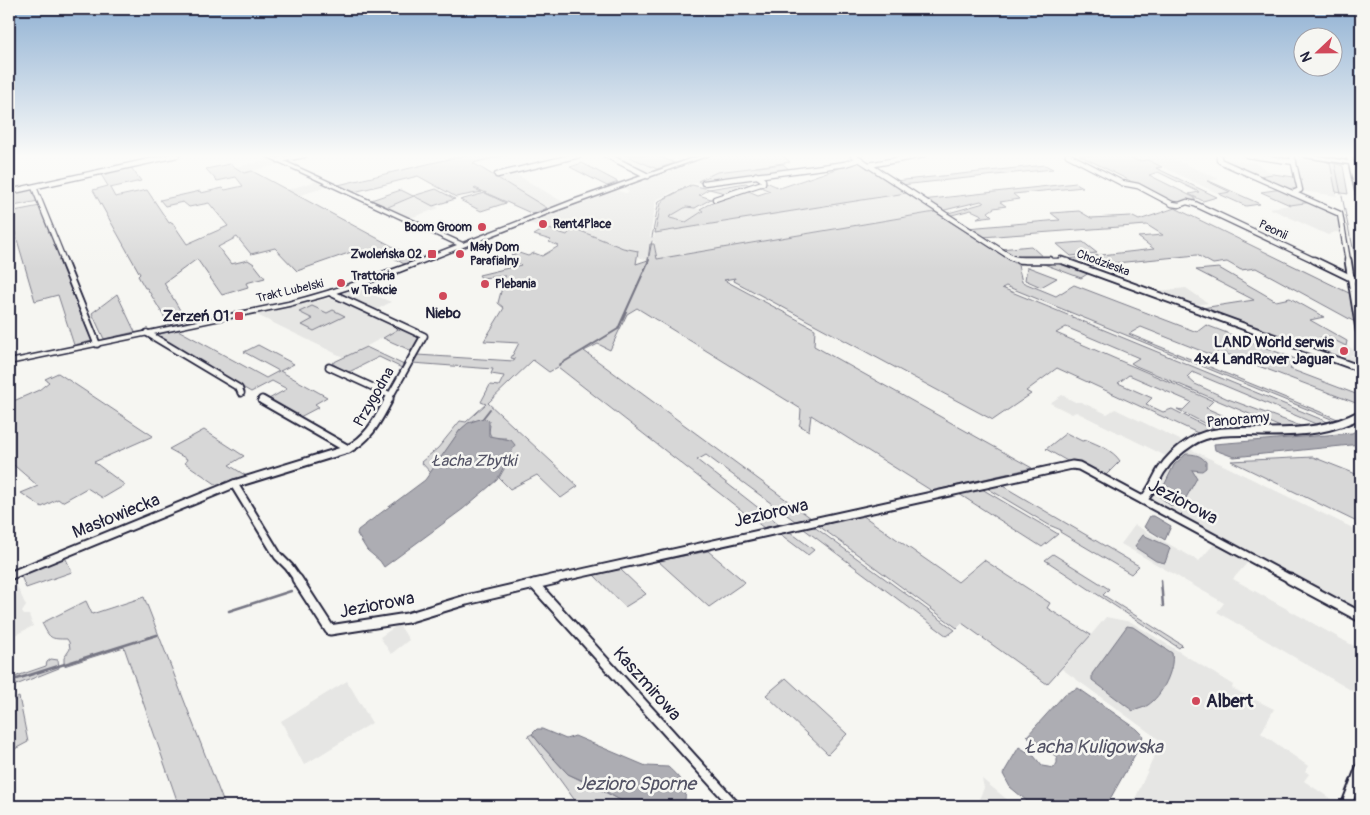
<svg xmlns="http://www.w3.org/2000/svg" width="1370" height="815" viewBox="0 0 1370 815" font-family="Pangolin,sans-serif">
<style>
.built{fill:#e6e6e4}
.green{fill:#d7d7d7;stroke:#7c7c89}
.water{fill:#adadb3;stroke:#757583}
.lines{fill:none;stroke-linecap:round;stroke-linejoin:round}
.stream-far2{stroke:#757583;stroke-width:1}
.stream-far1{stroke:#757583;stroke-width:2}
.stream{stroke:#757583;stroke-width:2.5}
.street-far3-casing{stroke:#22223b;stroke-width:7}
.street-far2-casing{stroke:#22223b;stroke-width:9}
.street-far1-casing{stroke:#22223b;stroke-width:11}
.street-casing{stroke:#22223b;stroke-width:13}
.secondary-casing{stroke:#22223b;stroke-width:3}
.street-far3{stroke:#f6f6f2;stroke-width:4.5}
.street-far2{stroke:#f6f6f2;stroke-width:5.5}
.street-far1{stroke:#f6f6f2;stroke-width:7}
.street{stroke:#f6f6f2;stroke-width:9}
.secondary{fill:#f6f6f2;fill-rule:evenodd}
.poi-dot{fill:#d1495b;stroke:#f6f6f2;stroke-width:2}
.labels{text-anchor:middle;dominant-baseline:central;stroke-width:5;stroke-linejoin:round;paint-order:stroke}
.far-poi-label{font-size:12px;font-weight:bold;fill:#22223b;stroke:#f6f6f2;text-anchor:start}
.far-street-label{font-size:12px;fill:#22223b;stroke:#f6f6f2}
.poi-label{font-size:15px;font-weight:bold;fill:#22223b;stroke:#f6f6f2;text-anchor:end}
.street-label{font-size:15px;fill:#22223b;stroke:#f6f6f2}
.water-label{font-size:16px;font-style:italic;fill:#535365;stroke:#f6f6f2}
.near-street-label{font-size:18px;fill:#22223b;stroke:#f6f6f2}
.near-poi-label{font-size:18px;font-weight:bold;fill:#22223b;stroke:#f6f6f2;text-anchor:start}
.near-water-label{font-size:19px;font-style:italic;fill:#535365;stroke:#f6f6f2}
</style>
<rect width="100%" height="100%" fill="#f6f6f2"/>
<filter id="ink" filterUnits="userSpaceOnUse"><feTurbulence type="fractalNoise" baseFrequency=".02" numOctaves="2"/><feDisplacementMap in="SourceGraphic" scale="10" xChannelSelector="R" yChannelSelector="G"/><feConvolveMatrix kernelMatrix="1 2 1 2 8 2 1 2 1" color-interpolation-filters="sRGB"/></filter>
<g filter="url(#ink)">
<g class="built">
<path d="M610,155H625L657,169L644,172Z"/>
<path d="M714,155H784L791,163L717,172L698,181L701,183L689,184L656,200L650,237H654L655,233L906,193L935,212L657,259L654,241L651,240L648,260L529,223L617,190L625,193L629,192L625,188Z"/>
<path d="M1125,155H1165L1219,179L1208,181L1231,192L1219,194L1148,160L1138,161Z"/>
<path d="M1296,155L1330,163L1337,196L1302,191Z"/>
<path d="M1221,158L1256,163L1273,174L1258,176L1221,160Z"/>
<path d="M269,159L280,164L244,173L236,167Z"/>
<path d="M512,172L563,202L547,208L495,177Z"/>
<path d="M317,181L329,186L298,196L286,190Z"/>
<path d="M415,196L439,208L410,218L388,207Z"/>
<path d="M1312,202L1338,214L1341,233L1335,232L1328,235L1269,208Z"/>
<path d="M691,206L703,211L686,222L669,217L686,207Z"/>
<path d="M357,288L391,302L374,311L338,295Z"/>
<path d="M1186,288L1208,303L1194,305L1158,291Z"/>
<path d="M330,298L400,328L345,358L255,314Z"/>
<path d="M1328,337L1353,349L1354,355H1350L1355,358L1356,364H1351L1292,342Z"/>
<path d="M1062,395L1075,402H1081L1107,414L1115,409L1182,441L1178,444L1180,447L1168,457L1076,412L1072,414L1050,403Z"/>
<path d="M1188,448L1361,532V612L1153,502L1152,498L1161,486L1166,469Z"/>
<path d="M1135,525L1199,561L1214,544L1248,562L1233,579L1361,650V696L1217,612L1224,603L1121,544Z"/>
<path d="M14,579L26,606L22,612L24,615H29L33,626L9,638V580Z"/>
<path d="M1106,617L1131,622L1233,685L1232,688L1274,709L1261,733L1308,766L1305,771L1309,774L1304,781L1331,799L1328,806H1132L1161,741L1062,669Z"/>
<path d="M399,624L409,640L391,654L380,637Z"/>
<path d="M347,681L372,723L304,765L281,721Z"/>
<path d="M982,779L1015,806H976L984,788Z"/>
</g>
<g class="green">
<path d="M466,155H506L473,163L547,208L533,214L475,188L474,189L482,192L456,197L418,176L354,192L338,185Z"/>
<path d="M625,155H656L675,163L657,169Z"/>
<path d="M1079,155H1125L1138,161L1148,160L1162,167L1156,168L1217,197L1203,201L1189,194L1199,192L1158,172L1149,175L1195,198V200L1174,203Z"/>
<path d="M859,161L906,193L655,233L661,203L664,199L692,185L709,189L746,183L751,186L725,193L709,189L699,195L711,199L695,208L686,207L669,217L670,218L686,222L703,211L700,209L718,199L746,190L758,195L770,191L758,186L766,182L780,188Z"/>
<path d="M1325,161L1343,166L1348,194L1336,192L1330,163Z"/>
<path d="M582,163L618,182L607,186L570,167Z"/>
<path d="M230,164L244,173L252,171L416,259L404,264L387,254L376,258L360,249L297,271L275,248L251,254L237,237L218,247L231,264L248,260L254,264L265,278L246,283L248,287L222,295L197,259L164,283L187,322L169,325L147,288H145L138,276L140,274L93,190L108,186L100,173L130,166L141,181L110,188L115,197L147,190L169,223L172,222L187,244L228,226L209,203L189,207L183,202L165,206L160,200L200,191L201,193L223,188L225,190L243,186L236,177L217,181L206,169Z"/>
<path d="M783,164L790,170L701,183L698,181L717,172Z"/>
<path d="M1045,165L1053,169L901,185L895,181Z"/>
<path d="M1273,174L1294,177L1297,189H1289L1258,176Z"/>
<path d="M1207,181H1209L1260,204L1246,206L1219,194L1230,192Z"/>
<path d="M1076,183L1083,187L1013,194L1019,199L1000,202L1006,206L994,208L988,212L992,216L977,218L982,215L971,210L948,216L945,214L984,203L981,201L941,211L922,200Z"/>
<path d="M30,189H33L38,201L9,207V193Z"/>
<path d="M436,189L455,199L433,206L414,196L388,207L371,200L401,190L413,196Z"/>
<path d="M1282,189L1312,202L1290,205L1261,192Z"/>
<path d="M485,193L506,203L481,211L460,200Z"/>
<path d="M40,206L79,303L92,341L74,345L58,295L35,301L9,212Z"/>
<path d="M1175,208L1351,294L1355,322L1256,268L1241,270L1227,262L1213,264L1197,255L1085,266L1067,259L1154,249L1138,237L1163,235L1147,225L982,237L967,228L1060,220L1051,213L1079,211L1091,218L1131,216L1139,220Z"/>
<path d="M935,212L1018,265L1022,282L1056,296L1074,285L1197,332L1206,325L1298,360L1290,369L1361,396V405L1219,351L1213,355L1209,354L1141,327L1129,334L1345,422L1341,423L1006,286L1002,288L1335,425L1323,427L1192,372L1187,377L1195,384L1228,399L1306,428L1285,429L1136,366L1131,363L1139,358L1066,327L1056,333L1213,401L1206,408L1256,430L1219,431L1177,409L1183,410L1191,402L1129,375L1118,383L1152,398L1146,404L1163,412L1172,409L1209,428L1212,432L1200,434L1057,368L1026,391L1031,394L993,420L734,281L735,278L724,280L815,329L814,346L1032,468L932,491L811,415L809,431L799,425L800,423L801,409L637,308L627,314L610,350L598,344L584,351L811,518L795,521L706,455L697,460L779,524L764,528L558,367L549,372L533,360L488,403L578,486L561,498L537,475L510,489L499,478L508,462L506,438H492L489,432L490,425L473,420L460,430L431,473L421,462L438,448L460,421L466,422L486,404L481,402L490,385L499,386L504,376L491,374L493,369L412,363L417,355L514,361L515,359L511,358L519,343L484,341L504,308L498,303L505,276L481,278L479,275L521,265L511,255L519,253L528,256L534,253L542,256L559,246L549,242L551,240L534,235L546,228L567,235L573,228L623,248L638,251L636,264L648,260L650,244H654L657,259Z"/>
<path d="M1083,242L1097,253L1071,256L1057,244Z"/>
<path d="M1031,246L1046,260H1019L1000,249Z"/>
<path d="M1061,261L1092,271L1081,278L1041,263Z"/>
<path d="M1027,267H1028L1057,278L1041,287L1025,280Z"/>
<path d="M1219,268L1276,301L1290,298L1324,317L1310,320L1347,341L1346,346L1328,337L1292,342L1202,308L1254,300L1196,270Z"/>
<path d="M117,294L135,332L104,339L92,313Z"/>
<path d="M312,306L327,313L333,310L345,316L314,331L302,325L313,319L299,312Z"/>
<path d="M400,328L419,338L412,351L383,338Z"/>
<path d="M178,330L266,378L279,371L244,352L258,345L294,364L280,371L327,397L315,404L319,407L298,418L267,400L287,389L272,381L251,392L180,351L155,335Z"/>
<path d="M366,347L404,365L402,368L379,357L347,373L332,363Z"/>
<path d="M58,373L153,436L94,462L125,485L103,498L87,488L62,502L58,499L42,507L21,493L38,486L9,461V403L39,390L49,382L45,379Z"/>
<path d="M204,430L244,456L229,465L248,477L220,487L185,463L187,459L169,449Z"/>
<path d="M1066,433L1082,441L1087,440C1098,445 1113,450 1120,461L1105,476L1076,461L1069,462L1046,449Z"/>
<path d="M1313,457L1361,476V524L1231,461Z"/>
<path d="M1001,485L1139,566L1131,574L1060,532L1061,530L1049,525L987,488Z"/>
<path d="M982,489L1058,534L1042,547L959,494Z"/>
<path d="M862,515L958,582L984,560L1050,603L1047,608L1091,635L1047,684L962,623L957,628L819,526Z"/>
<path d="M813,526L955,630L947,636L804,529Z"/>
<path d="M790,532L814,550L808,555L780,534Z"/>
<path d="M708,551L745,582L709,607L658,561Z"/>
<path d="M1053,554L1109,589L1103,595L1182,645L1179,648L1045,560Z"/>
<path d="M65,557L72,572L26,588L21,576Z"/>
<path d="M620,569L646,594L625,607L594,575Z"/>
<path d="M144,597L225,806H179L124,647L64,666V658L70,649L69,642L67,639C50,639 50,639 42,623L86,601L92,614Z"/>
<path d="M51,659L58,660L59,668L16,685L15,679L17,676L46,666L47,662Z"/>
<path d="M786,678L847,734L828,754L766,695Z"/>
<path d="M19,697L28,742L9,752V702Z"/>
<path d="M532,734L542,746L568,774L633,806H579L528,736Z"/>
</g>
<g class="water">
<path d="M483,418L489,421V436L511,440L515,445L497,480L463,509L384,567L380,561L367,550L357,534L358,530L425,480L460,430L468,423Z"/>
<path d="M1361,428V444L1234,457L1215,450L1214,444L1352,433Z"/>
<path d="M1186,454C1194,454 1201,455 1206,462V468L1202,471L1192,470L1197,478L1182,505L1179,508L1170,505L1159,496L1174,465Z"/>
<path d="M1150,516H1154L1171,526L1165,540L1144,527Z"/>
<path d="M1143,535L1168,546L1170,548L1165,563L1156,561L1136,548L1135,546Z"/>
<path d="M1127,626L1133,627L1172,653C1175,669 1162,696 1148,705C1144,708 1138,709 1133,711L1092,680V674Z"/>
<path d="M1078,688L1137,729L1143,735L1141,744L1106,806H1033L1010,787L1003,774L1019,747L1034,756L1042,766L1054,768L1057,763V757L1027,736L1065,694Z"/>
<path d="M537,729H542L566,739L575,736L646,766L668,767C681,779 690,788 683,806L629,805L595,786L568,774L542,746L532,734Z"/>
</g>
<g class="lines">
<g class="stream-far2">
<path d="M1335,164L1341,194"/>
<path d="M756,167L790,162L782,155"/>
<path d="M1342,196L1350,236"/>
<path d="M652,237L659,201L690,185"/>
<path d="M1351,238L1356,261"/>
<path d="M648,261L652,241"/>
</g>
<g class="stream-far1">
<path d="M1356,260L1359,277"/>
<path d="M1359,281L1361,292"/>
<path d="M559,365L618,329L649,260"/>
<path d="M483,418L490,409"/>
</g>
<g class="stream">
<path d="M1161,580L1163,606"/>
<path d="M229,611L291,591"/>
<path d="M17,679L157,635"/>
</g>
<g class="street-far3-casing">
<g id="street-far3">
<path d="M606,155L648,176"/>
<path d="M853,155L1012,258L1026,261H1068"/>
<path d="M1068,155L1122,183L1138,186L1172,204L1179,205L1187,202L1195,204L1316,261"/>
<path d="M1219,155V160L1222,162L1340,214L1348,261"/>
<path d="M1247,155L1294,162"/>
<path d="M1292,155L1300,190L1293,193"/>
<path d="M279,160L304,155"/>
<path d="M869,165L923,155"/>
<path d="M497,175L579,155"/>
<path d="M704,183L845,164L860,159"/>
<path d="M34,187L64,261"/>
<path d="M9,192L177,155"/>
<path d="M715,199L763,183V180L756,175"/>
</g>
</g>
<g class="street-far2-casing">
<g id="street-far2">
<path d="M63,260L97,344"/>
<path d="M1019,260H1049"/>
<path d="M1061,260L1361,369"/>
<path d="M1314,260L1351,278L1361,280"/>
<path d="M1348,260L1361,342"/>
<path d="M331,293L424,336L388,400"/>
<path d="M147,333L239,388L241,393"/>
<path d="M329,367L390,395"/>
</g>
</g>
<g class="street-far1-casing">
<g id="street-far1">
<path d="M262,400L348,449"/>
<path d="M234,484L278,556L289,567L298,580"/>
<path d="M1143,500C1152,491 1155,481 1161,471C1168,460 1180,449 1191,442C1212,428 1244,432 1269,432C1302,432 1332,430 1361,414"/>
<path d="M9,576L234,484L348,449C370,438 378,419 389,399"/>
<path d="M550,580L1072,465L1079,466L1292,580"/>
</g>
</g>
<g class="street-casing">
<g id="street">
<path d="M297,579L330,630L407,618L466,600L556,579"/>
<path d="M1290,579L1361,617"/>
<path d="M534,584L735,806"/>
<path d="M1346,806L1361,768"/>
</g>
</g>
<g class="secondary-casing">
<g id="secondary">
<path d="M264,155H271L463,243L573,200L702,155H709L555,211L384,278L323,297L289,306L9,364V360L288,302C346,287 402,267 457,245Z"/>
<path d="M1303,155H1313L1348,161L1346,155H1351L1353,162L1357,163L1355,155H1360L1361,170L1359,169L1358,166L1354,165L1361,193V205L1358,203L1349,164L1305,157Z"/>
</g>
</g>
<use href="#street-far3" class="street-far3"/>
<use href="#street-far2" class="street-far2"/>
<use href="#street-far1" class="street-far1"/>
<use href="#street" class="street"/>
<use href="#secondary" class="secondary"/>
</g>
</g>
<linearGradient id="sky" x2="0" y2="1"><stop stop-color="#90b1d3"/><stop offset="0.58" stop-color="#fbfbf9"/><stop offset="1" stop-color="#fbfbf9" stop-opacity="0"/></linearGradient>
<rect width="1370" height="269" fill="url(#sky)"/>
<g class="poi-dot">
<circle cx="543" cy="224" r="5"/>
<circle cx="482" cy="227" r="5"/>
<rect x="427" y="249" width="10" height="10" rx="2.5"/>
<circle cx="460" cy="254" r="5"/>
<circle cx="341" cy="283" r="5"/>
<circle cx="485" cy="284" r="5"/>
<circle cx="443" cy="296" r="5"/>
<rect x="234" y="311" width="10" height="10" rx="2.5"/>
<circle cx="1344" cy="351" r="5"/>
<circle cx="1196" cy="701" r="5"/>
</g>
<g class="labels">
<g class="far-poi-label">
<text x="553" y="224">Rent4Place</text>
<text x="472" y="227" text-anchor="end">Boom Groom</text>
<text x="470" y="247">Mały Dom<tspan x="470" dy="14">Parafialny</tspan></text>
<text x="422" y="254" text-anchor="end">Zwoleńska 02</text>
<text x="351" y="276">Trattoria<tspan x="351" dy="14">w Trakcie</tspan></text>
<text x="495" y="284">Plebania</text>
</g>
<g class="far-street-label">
<text transform="translate(1273 230) rotate(25)">Peonii</text>
<text transform="translate(1103 263) rotate(20)">Chodzieska</text>
<text transform="translate(290 291) rotate(-13)">Trakt Lubelski</text>
</g>
<g class="poi-label">
<text x="443" y="313" text-anchor="middle">Niebo</text>
<text x="229" y="316">Zerzeń 01</text>
<text x="1334" y="342">LAND World serwis<tspan x="1334" dy="17">4x4 LandRover Jaguar</tspan></text>
</g>
<g class="street-label">
<text transform="translate(374 397) rotate(-60)">Przygodna</text>
<text transform="translate(1238 420) rotate(-5)">Panoramy</text>
</g>
<g class="water-label">
<text x="474" y="461">Łacha Zbytki</text>
</g>
<g class="near-street-label">
<text transform="translate(1183 502) rotate(28)">Jeziorowa</text>
<text transform="translate(771 513) rotate(-13)">Jeziorowa</text>
<text transform="translate(116 516) rotate(-22)">Masłowiecka</text>
<text transform="translate(377 605) rotate(-11)">Jeziorowa</text>
<text transform="translate(647 684) rotate(48)">Kaszmirowa</text>
</g>
<g class="near-poi-label">
<text x="1206" y="701">Albert</text>
</g>
<g class="near-water-label">
<text x="1094" y="747">Łacha Kuligowska</text>
<text x="636" y="784">Jezioro Sporne</text>
</g>
</g>
<rect width="1370" height="815" fill="none" stroke="#f6f6f2" stroke-width="30"/>
<rect x="15" y="15" width="1340" height="785" fill="none" stroke="#22223b" stroke-width="2" filter="url(#ink)"/>
<g transform="translate(1318 52) rotate(248)"><circle r="24" fill="#f6f6f2" stroke="#a1a1a9"/>
<path d="M0-4L9 19L0 12L-9 19Z" fill="#d1495b"/>
<text y="-8" font-size="14" font-weight="bold" text-anchor="middle" fill="#22223b">N</text>
</g>
</svg>
